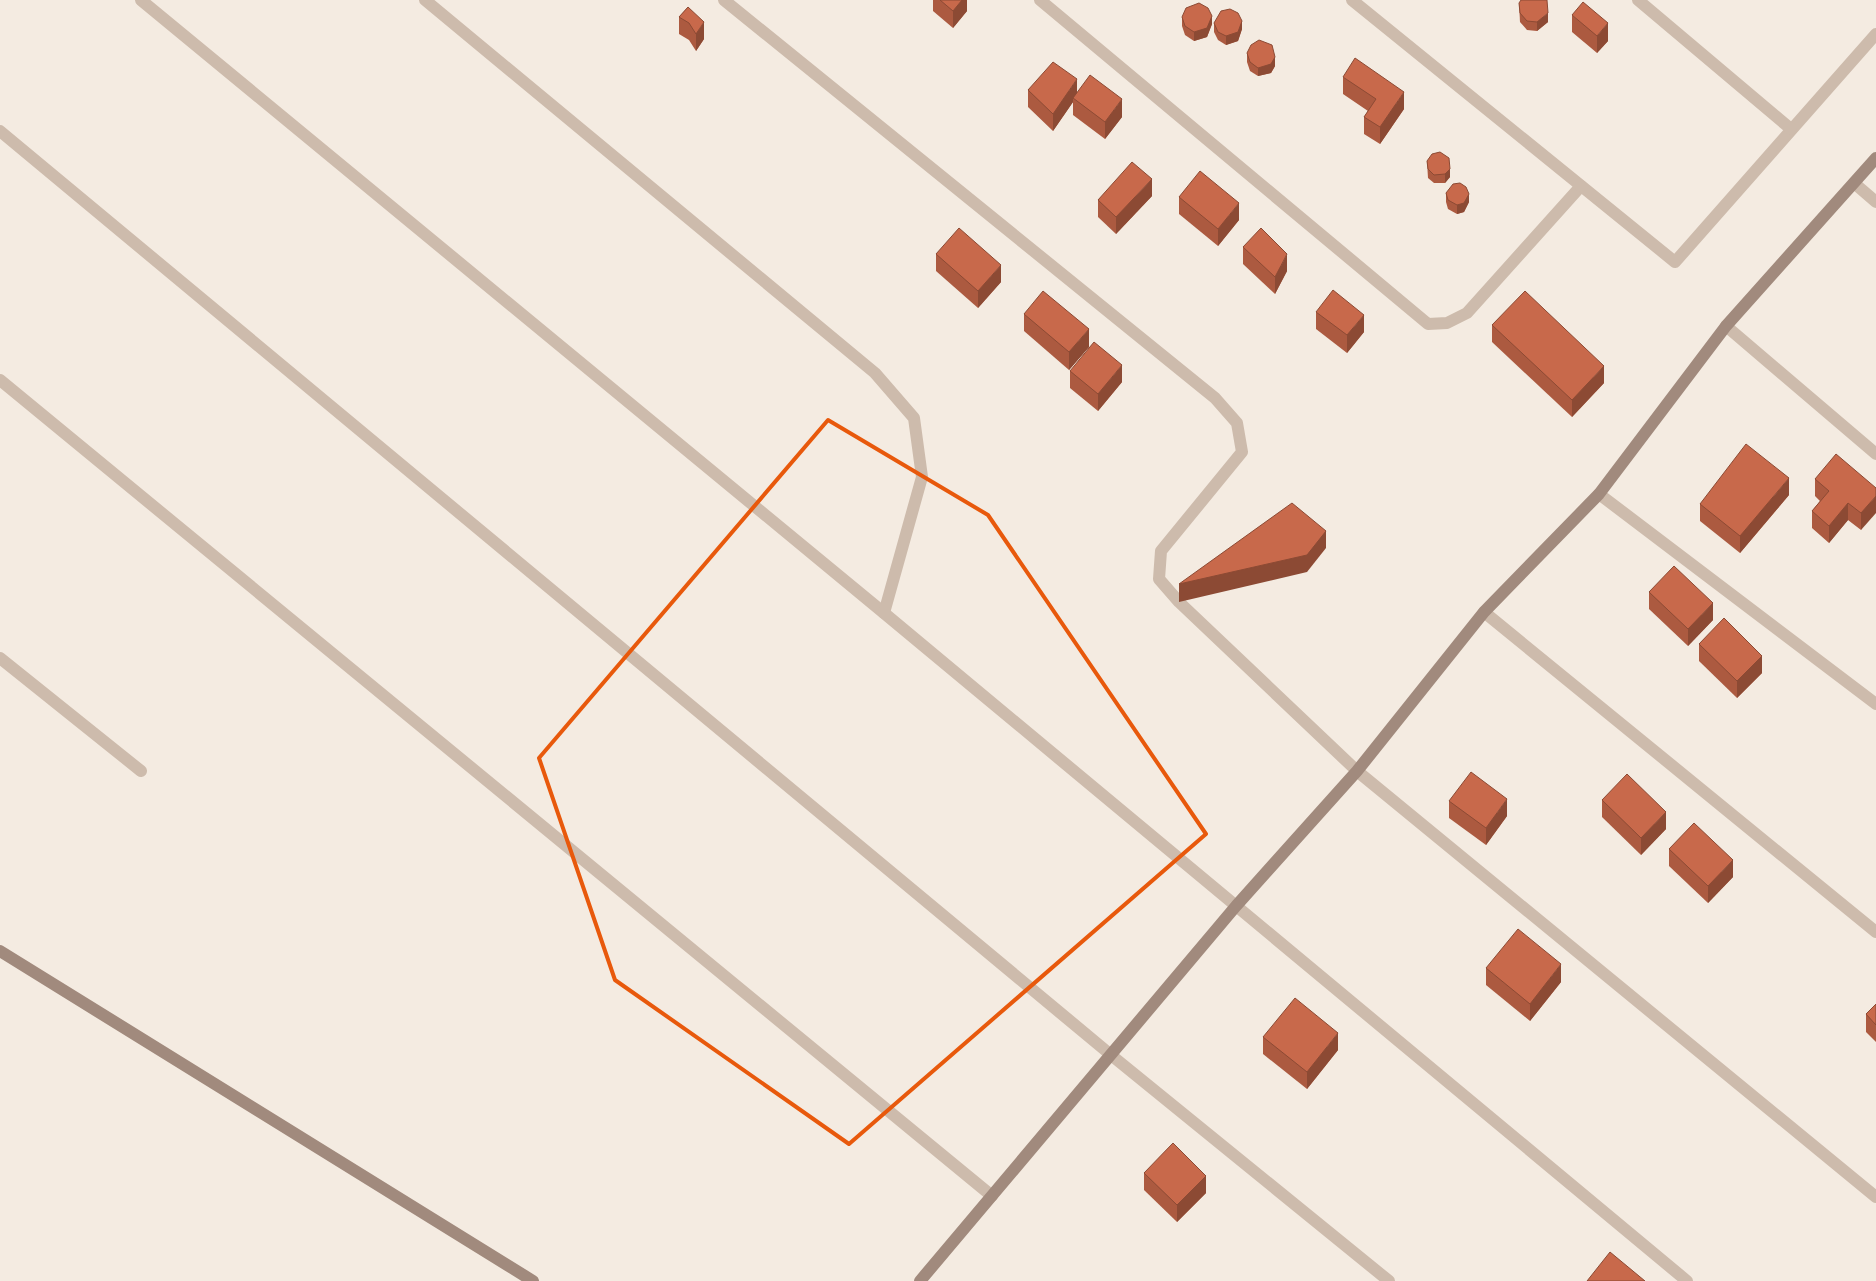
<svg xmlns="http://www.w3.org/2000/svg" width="1876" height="1281" viewBox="0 0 1876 1281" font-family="Poppins,sans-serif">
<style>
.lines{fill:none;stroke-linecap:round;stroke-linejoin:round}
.street{stroke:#cdbbac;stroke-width:12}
.secondary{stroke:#a18a7d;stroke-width:12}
.wall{fill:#ac5a40}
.shaded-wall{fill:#8c4a34}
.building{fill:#c8694b;stroke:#8c4a34}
.marked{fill:none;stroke:#e8590c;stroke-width:4;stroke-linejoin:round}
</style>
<rect width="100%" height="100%" fill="#f4ebe1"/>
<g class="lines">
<g class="street">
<path d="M141,0L884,613L1687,1281"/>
<path d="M425,0L875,373L914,418L922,477L884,613"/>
<path d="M724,0L1215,398L1237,423L1242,452L1161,551L1159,579L1179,602L1357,771L1876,1197"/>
<path d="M1040,0L1428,324L1447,323L1467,313L1581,186"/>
<path d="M1352,0L1675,262L1876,34"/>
<path d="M1638,0L1791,129"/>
<path d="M0,131L1111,1055L1389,1281"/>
<path d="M1854,183L1876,202"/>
<path d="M1726,326L1876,454"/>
<path d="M0,380L992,1196"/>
<path d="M1599,494L1876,704"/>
<path d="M1484,612L1876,932"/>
<path d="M0,658L141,771"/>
</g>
<g class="secondary">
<path d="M0,951L533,1281"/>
<path d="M920,1281L1236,906L1357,771L1484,612L1599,494L1726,326L1876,158"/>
</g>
</g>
<g class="wall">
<path d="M933,0H967V11L953,28L933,11Z"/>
<path d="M1519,3L1548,22L1537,31L1527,30L1520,22Z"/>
<path d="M688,7L704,39L696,51L689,40L679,34V17Z"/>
<path d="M1572,15L1608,41L1597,53L1572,32Z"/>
<path d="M1182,17L1212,24L1207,37L1194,41L1185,35L1182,26Z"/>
<path d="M1214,23L1242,29L1238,41L1226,45L1218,40L1214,32Z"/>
<path d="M1247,53L1275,66L1271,73L1258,76L1250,71L1247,62Z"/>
<path d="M1343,77L1404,109L1380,144L1364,134V117L1368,111L1343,94Z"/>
<path d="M1028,90L1077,92L1122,117L1105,139L1073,115V102L1053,131L1028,107Z"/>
<path d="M1427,161L1450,177L1445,183H1434L1428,178Z"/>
<path d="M1446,193L1469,202L1464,212L1457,214L1448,209L1446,202Z"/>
<path d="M1152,196L1116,234L1098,217V200Z"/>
<path d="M1179,197L1239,220L1218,246L1179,214Z"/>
<path d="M1243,247L1287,271L1275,294L1243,264Z"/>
<path d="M936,254L1001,282L978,308L936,271Z"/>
<path d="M1316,312L1364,332L1347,353L1316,329Z"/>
<path d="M1024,314L1089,347L1069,370L1024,331Z"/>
<path d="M1492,325L1604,383L1572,417L1492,342Z"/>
<path d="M1070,371L1122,382L1098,411L1070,388Z"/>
<path d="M1815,479L1876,488L1861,530L1848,520L1829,543L1812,528V511L1820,501L1815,496Z"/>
<path d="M1789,495L1740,553L1700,521V504Z"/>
<path d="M1649,592L1713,620L1688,646L1649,609Z"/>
<path d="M1699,644L1762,673L1737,698L1699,661Z"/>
<path d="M1602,800L1666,829L1641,855L1602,817Z"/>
<path d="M1449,801L1507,816L1486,845L1449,818Z"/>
<path d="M1669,849L1733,877L1708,903L1669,866Z"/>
<path d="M1486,968L1561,982L1530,1021L1486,985Z"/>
<path d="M1876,1004V1042L1866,1032V1014Z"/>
<path d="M1263,1037L1338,1050L1307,1089L1263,1054Z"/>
<path d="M1144,1173L1206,1193L1177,1222L1144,1190Z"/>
</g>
<g class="shaded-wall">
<path d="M962,0H967V11L953,28V11Z"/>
<path d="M1548,13V22L1537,31V22Z"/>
<path d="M1212,16V24L1207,37L1194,41V32Z"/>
<path d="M1242,21V29L1238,41L1226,45V36Z"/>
<path d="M704,22V39L696,51V34Z"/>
<path d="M1608,23V41L1597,53V36Z"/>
<path d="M1275,57V66L1271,73L1258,76V68Z"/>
<path d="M1077,79V96L1073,98V102L1053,131V114Z"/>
<path d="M1404,92V109L1380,144V127Z"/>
<path d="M1122,99V117L1105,139V122Z"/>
<path d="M1450,169V177L1445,183V174Z"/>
<path d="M1152,179V196L1116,234V217Z"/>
<path d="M1469,194V202L1464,212L1457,214V205Z"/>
<path d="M1239,203V220L1218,246V229Z"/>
<path d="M1287,254V271L1275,294V277Z"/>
<path d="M1001,265V282L978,308V291Z"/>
<path d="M1364,315V332L1347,353V335Z"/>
<path d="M1089,329V347L1069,370V352Z"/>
<path d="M1122,365V382L1098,411V394Z"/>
<path d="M1604,366V383L1572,417V400Z"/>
<path d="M1789,478V495L1740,553V536Z"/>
<path d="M1876,496V513L1861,530V513Z"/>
<path d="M1848,503V520L1829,543V526Z"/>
<path d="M1326,531V548L1307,572L1179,602V584Z"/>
<path d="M1713,603V620L1688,646V629Z"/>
<path d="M1762,656V673L1737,698V681Z"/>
<path d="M1507,799V816L1486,845V828Z"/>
<path d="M1666,812V829L1641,855V838Z"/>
<path d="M1733,860V877L1708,903V886Z"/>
<path d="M1561,964V982L1530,1021V1004Z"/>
<path d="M1338,1033V1050L1307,1089V1072Z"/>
<path d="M1206,1176V1193L1177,1222V1205Z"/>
</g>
<g class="building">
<path d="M940,0H962L953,11Z"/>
<path d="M1521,0H1547L1548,13L1537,22L1527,21L1520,13L1519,3Z"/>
<path d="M1583,2L1608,23L1597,36L1572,15Z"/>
<path d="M1199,3L1208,8L1212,16L1207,28L1194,32L1185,26L1182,17L1186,8Z"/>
<path d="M688,7L704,22L696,34L689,23L679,17Z"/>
<path d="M1230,9L1238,13L1242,21L1238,32L1226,36L1218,32L1214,23L1221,11Z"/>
<path d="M1259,40L1272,45L1275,57L1271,64L1258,68L1250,62L1247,53L1251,45Z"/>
<path d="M1355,58L1404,92L1380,127L1364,117L1376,99L1343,77Z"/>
<path d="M1053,62L1077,79L1053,114L1028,90Z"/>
<path d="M1090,75L1122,99L1105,122L1073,98Z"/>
<path d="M1440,152L1449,158L1450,169L1445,174L1434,175L1428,169L1427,161L1432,154Z"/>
<path d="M1132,162L1152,179L1116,217L1098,200Z"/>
<path d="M1200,171L1239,203L1218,229L1179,197Z"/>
<path d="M1460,183L1466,187L1469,194L1464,203L1457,205L1448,200L1446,193L1453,184Z"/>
<path d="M959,228L1001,265L978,291L936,254Z"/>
<path d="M1261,228L1287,254L1275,277L1243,247Z"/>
<path d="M1333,290L1364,315L1347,335L1316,312Z"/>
<path d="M1043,291L1089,329L1069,352L1024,314Z"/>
<path d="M1525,291L1604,366L1572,400L1492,325Z"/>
<path d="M1094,342L1122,365L1098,394L1070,371Z"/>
<path d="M1746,444L1789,478L1740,536L1700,504Z"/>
<path d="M1836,454L1876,488V496L1861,513L1848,503L1829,526L1812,511L1829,491L1815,479Z"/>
<path d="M1292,503L1326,531L1307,555L1179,584Z"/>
<path d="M1674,566L1713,603L1688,629L1649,592Z"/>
<path d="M1724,618L1762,656L1737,681L1699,644Z"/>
<path d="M1471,772L1507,799L1486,828L1449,801Z"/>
<path d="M1627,774L1666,812L1641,838L1602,800Z"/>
<path d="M1694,823L1733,860L1708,886L1669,849Z"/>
<path d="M1518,929L1561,964L1530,1004L1486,968Z"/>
<path d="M1295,998L1338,1033L1307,1072L1263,1037Z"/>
<path d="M1876,1004V1025L1866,1014Z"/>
<path d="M1173,1143L1206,1176L1177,1205L1144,1173Z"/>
<path d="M1610,1252L1645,1281H1587Z"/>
</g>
<path class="marked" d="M828,420L988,515L1206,834L849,1144L615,980L539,758Z"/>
</svg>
